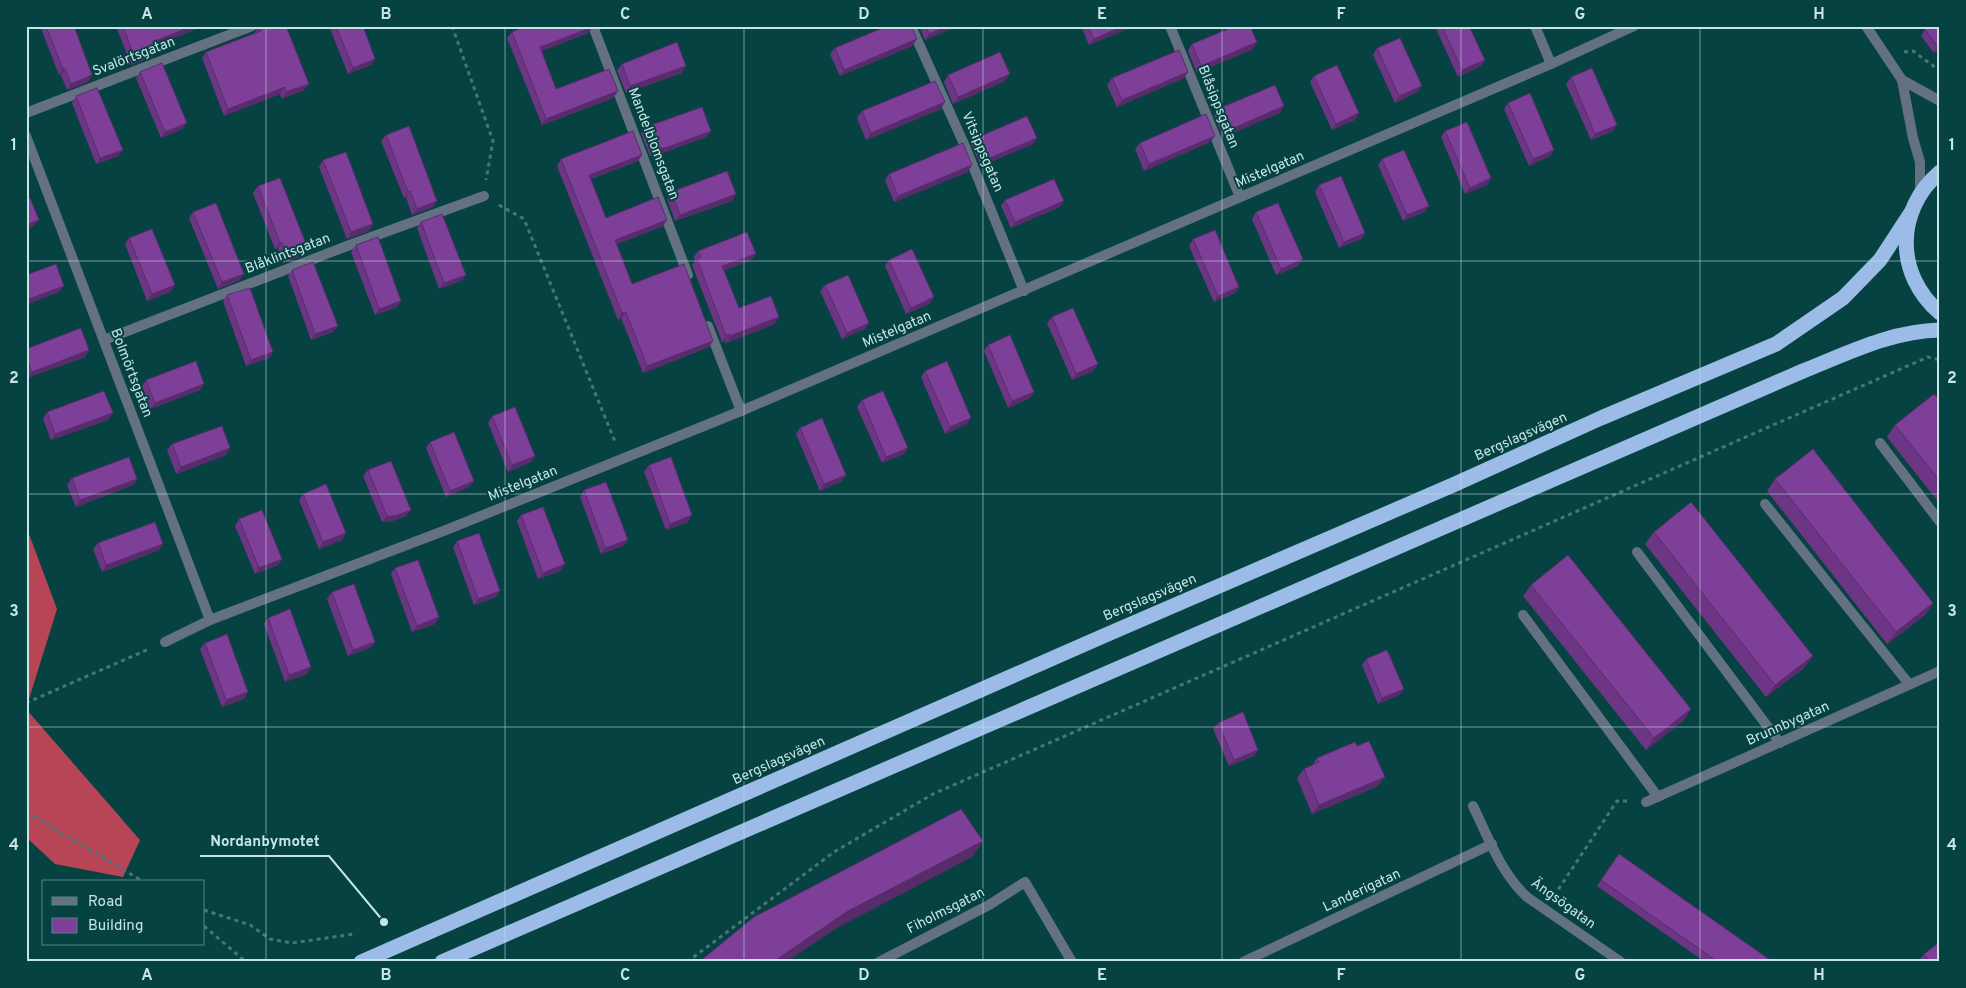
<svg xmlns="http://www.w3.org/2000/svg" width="1966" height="988" viewBox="0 0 1966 988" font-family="Overpass,sans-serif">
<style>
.forest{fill:#b84556}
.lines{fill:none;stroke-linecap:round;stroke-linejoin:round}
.path{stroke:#447776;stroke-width:3;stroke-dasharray:4 4;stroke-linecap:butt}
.lane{stroke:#647182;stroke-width:10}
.street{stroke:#647182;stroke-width:10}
.highway{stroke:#9bbce6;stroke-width:15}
.wall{fill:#6c3684}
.shaded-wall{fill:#582c6b}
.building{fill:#7e3f99;stroke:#582c6b}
.grid{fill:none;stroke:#c5e6e5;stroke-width:1;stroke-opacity:0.55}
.labels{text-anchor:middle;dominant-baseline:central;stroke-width:4;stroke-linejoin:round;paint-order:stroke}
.street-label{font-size:14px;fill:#c5e6e5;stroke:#074242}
.leader{fill:none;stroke:#c5e6e5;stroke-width:2}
.callout-dot{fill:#c5e6e5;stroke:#074242;stroke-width:2}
.callout-label{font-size:15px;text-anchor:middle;font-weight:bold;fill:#c5e6e5;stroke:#074242;stroke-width:4;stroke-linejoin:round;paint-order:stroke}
.neatline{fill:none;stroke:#c5e6e5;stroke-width:2}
.grid-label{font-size:16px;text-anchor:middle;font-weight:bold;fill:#c5e6e5}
</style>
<rect width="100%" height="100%" fill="#074242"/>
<path class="forest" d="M26,526L57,609L26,709L140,840L123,877L55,864L26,837Z"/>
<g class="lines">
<g class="path">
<path d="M452,26L493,141L486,180"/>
<path d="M1904,52L1913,51L1940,71"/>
<path d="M499,205L524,219L616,444"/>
<path d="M26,703L149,649"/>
<path d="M26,812L144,882"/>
<path d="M1554,896L1617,801H1629"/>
<path d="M204,910L250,925L270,939L292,943L354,934"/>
<path d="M204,926L246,962"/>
<path d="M687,962L834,852L933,794L1928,357L1940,360"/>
</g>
<g class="lane">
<path d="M1880,443L1940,522"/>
<path d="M1765,504L1909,684"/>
<path d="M1637,552L1780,743"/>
<path d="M1523,615L1658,797"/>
</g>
<g class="street">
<path d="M593,26L688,275"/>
<path d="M911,26L964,144L1024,291"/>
<path d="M1170,26L1240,197"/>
<path d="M1535,26L1551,64"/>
<path d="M1866,26L1902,80L1913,138L1920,162V193"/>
<path d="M1902,80L1940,101"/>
<path d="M26,113L252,26"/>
<path d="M26,136L210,620"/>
<path d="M708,326L741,411"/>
<path d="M104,340L347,246L484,196"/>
<path d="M165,642L210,620L446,530L741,411L1551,64L1634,26"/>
<path d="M1646,802L1940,671"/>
<path d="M1473,806C1488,837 1501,873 1527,897L1621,962"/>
<path d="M879,962L989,905L1025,882L1072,962"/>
<path d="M1243,962L1492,844"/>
</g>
<g class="highway">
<path d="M1940,172C1895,210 1895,275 1940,313"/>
<path d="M361,962L1108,634L1453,485L1601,418L1776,344L1843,298L1880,260L1912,211"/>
<path d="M442,962L1803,371C1848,353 1891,331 1940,330"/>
</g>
</g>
<g class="wall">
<path d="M40,26H79L74,28L88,82L67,90L61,75H59Z"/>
<path d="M116,26H203L154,46L152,57L131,65Z"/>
<path d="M259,26H286L304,90L282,99L280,94L224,116L202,58L206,52L255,33V32Z"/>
<path d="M329,26H363L375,59L371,65L348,74Z"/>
<path d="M919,26H957L925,40Z"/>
<path d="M1081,26H1134L1089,45Z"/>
<path d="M1438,26H1469L1485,60L1481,66L1458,77L1436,29Z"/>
<path d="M1925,29L1940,49L1934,53L1921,36Z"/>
<path d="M512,32L588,33L541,51L556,89L613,98L542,125L507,38Z"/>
<path d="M917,39L912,46L840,76L830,54L835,48Z"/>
<path d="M1192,44L1253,49L1197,73L1188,51Z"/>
<path d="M1377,48L1417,92L1395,103L1373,55Z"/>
<path d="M622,64L682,73L626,93L617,70Z"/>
<path d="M140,72L187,123L182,129L161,138L136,78Z"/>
<path d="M948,75L1005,81L953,104L944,82Z"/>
<path d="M1314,76L1355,120L1332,130L1310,82Z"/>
<path d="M1571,77L1613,131L1591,140L1566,84Z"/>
<path d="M1112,78H1184L1117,107L1107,85Z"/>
<path d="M76,96L123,150L118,156L96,164L72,103Z"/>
<path d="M1508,103L1554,150L1550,156L1529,166L1504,109Z"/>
<path d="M941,109L866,140L857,118L862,111Z"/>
<path d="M1218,109L1280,113L1223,137L1214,115Z"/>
<path d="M646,127L711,131L706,137L663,153L650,156L641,133Z"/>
<path d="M1445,131L1491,178L1487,185L1465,194L1441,137Z"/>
<path d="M386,135L433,207L412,215L406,197L404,198L381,141Z"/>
<path d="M976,138L1033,144L981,166L971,144Z"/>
<path d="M1210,142L1144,171L1135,149L1140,143Z"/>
<path d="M561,159L638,161L591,179L606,218L663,226L617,244L632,284L709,347L643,373L621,318L618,320L557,166Z"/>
<path d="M1382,159L1429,206L1424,212L1403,221L1378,165Z"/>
<path d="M323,160L369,231L347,239L319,167Z"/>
<path d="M968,172L894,202L885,180L889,174Z"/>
<path d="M1319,185L1365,233L1361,239L1339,248L1315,192Z"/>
<path d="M258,186L304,255L283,263L278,249H275L253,193Z"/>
<path d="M671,192L732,201L675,221L667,199Z"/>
<path d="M1005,200L1060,207L1011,228L1001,206Z"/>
<path d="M193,212L240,280L218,289L189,218Z"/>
<path d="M1256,212L1303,259L1298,266L1276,275L1252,219Z"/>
<path d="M421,222L466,275L461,281L439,289L417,228Z"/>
<path d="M129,238L175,285L170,292L147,301L125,244Z"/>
<path d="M1193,239L1239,287L1235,293L1214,302L1189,246Z"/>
<path d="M356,245L397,307L375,315L351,252Z"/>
<path d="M698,251L751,260L724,270L739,308L775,324L726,343L725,341L722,342L692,265L695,261L694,257Z"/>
<path d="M889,260L934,297L929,304L906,314L885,266Z"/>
<path d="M292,270L333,332L311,340L288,276Z"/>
<path d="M825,285L869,323L865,329L842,339L820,291Z"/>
<path d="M227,295L273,352L269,358L246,366L223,301Z"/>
<path d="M1052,317L1098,364L1093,371L1072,380L1047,323Z"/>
<path d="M988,345L1034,392L1030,398L1008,408L984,351Z"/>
<path d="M26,349L85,357L27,378L26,375Z"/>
<path d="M925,371L967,424L945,434L921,377Z"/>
<path d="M146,380L204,384L200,390L150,409L142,386Z"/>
<path d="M862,400L908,448L904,454L882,463L857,407Z"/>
<path d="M1940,401V504L1887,437L1895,425Z"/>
<path d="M47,412L108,420L51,440L43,419Z"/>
<path d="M492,416L535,456L531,462L508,472L488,423Z"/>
<path d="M800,428L842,481L820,491L796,434Z"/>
<path d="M430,442L474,481L469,487L446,497L426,448Z"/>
<path d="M172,444L226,455L176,474L167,450Z"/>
<path d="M649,465L688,522L666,530L644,472Z"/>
<path d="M368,470L406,516L390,522H382L363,476Z"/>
<path d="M72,478L137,479L133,485L76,507L67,485Z"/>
<path d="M1775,479L1933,603L1925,615L1887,644L1767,491Z"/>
<path d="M584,490L623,546L601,554L580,497Z"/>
<path d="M303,494L342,540L319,549L299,500Z"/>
<path d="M521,515L560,571L538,579L517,521Z"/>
<path d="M239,519L282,559L278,565L255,574L235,526Z"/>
<path d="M1654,532L1804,668L1766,697L1645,544Z"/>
<path d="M457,541L496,597L474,605L453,547Z"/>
<path d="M98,543L163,544L159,550L102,572L93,549Z"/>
<path d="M395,568L435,624L412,632L391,574Z"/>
<path d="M1531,585L1691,709L1683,721L1646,750L1523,596Z"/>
<path d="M332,592L375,642L370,648L348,656L327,599Z"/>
<path d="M268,618L307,674L285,682L264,624Z"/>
<path d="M205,643L248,692L244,699L222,707L200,649Z"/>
<path d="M1366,659L1399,695L1378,704L1362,665Z"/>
<path d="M1218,723L1258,750L1254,756L1229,766L1213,729Z"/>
<path d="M1317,758L1378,786L1312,814L1297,778L1304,769L1312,765Z"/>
<path d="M1619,854L1773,962H1705L1597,886Z"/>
<path d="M1924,954L1940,962H1918Z"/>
</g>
<g class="shaded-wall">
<path d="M192,26H203L148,48L153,42Z"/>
<path d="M603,26H610L601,28Z"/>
<path d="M947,26H957L925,40L929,34Z"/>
<path d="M1123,26H1134L1089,45L1094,39Z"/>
<path d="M593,27L588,33L535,54L540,47Z"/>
<path d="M917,39L912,46L840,76L844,70Z"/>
<path d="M1257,42L1253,49L1197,73L1201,66Z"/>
<path d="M1940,46V49L1934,53L1938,47Z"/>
<path d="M157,51L152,57L131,65L135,59Z"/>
<path d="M375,59L371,65L348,74L353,68Z"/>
<path d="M1485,60L1481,66L1458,77L1462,70Z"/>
<path d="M686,66L682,73L626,93L630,86Z"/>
<path d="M65,68L61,75H59L63,69Z"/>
<path d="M1188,72L1184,78L1117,107L1122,100Z"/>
<path d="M1010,74L1005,81L953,104L958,97Z"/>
<path d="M92,75L88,82L67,90L71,84Z"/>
<path d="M309,84L304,90L282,99L286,92Z"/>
<path d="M1422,86L1417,92L1395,103L1399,96Z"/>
<path d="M285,87L280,94L224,116L228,109Z"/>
<path d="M618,91L613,98L542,125L546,119Z"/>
<path d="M945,102L941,109L866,140L871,133Z"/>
<path d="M1284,106L1280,113L1223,137L1227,131Z"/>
<path d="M1359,113L1355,120L1332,130L1336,124Z"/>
<path d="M187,123L182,129L161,138L165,132Z"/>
<path d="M1617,125L1613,131L1591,140L1595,134Z"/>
<path d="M711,131L706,137L663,153L650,156L655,150Z"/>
<path d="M1215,136L1210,142L1144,171L1149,164Z"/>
<path d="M1037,138L1033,144L981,166L985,160Z"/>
<path d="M123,150L118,156L96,164L100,158Z"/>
<path d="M1554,150L1550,156L1529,166L1533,159Z"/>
<path d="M642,155L638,161L585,181L589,175Z"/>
<path d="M972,165L968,172L894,202L898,196Z"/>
<path d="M1491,178L1487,185L1465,194L1470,188Z"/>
<path d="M410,191L406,197L404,198L408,192Z"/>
<path d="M736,194L732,201L675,221L680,215Z"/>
<path d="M437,201L433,207L412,215L417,209Z"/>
<path d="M1064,201L1060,207L1011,228L1015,222Z"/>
<path d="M1429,206L1424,212L1403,221L1407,215Z"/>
<path d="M39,220L34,226L26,229V225Z"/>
<path d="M667,220L663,226L611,246L615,240Z"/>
<path d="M373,224L369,231L347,239L351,232Z"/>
<path d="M1365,233L1361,239L1339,248L1344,242Z"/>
<path d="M282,242L278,249H275L280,243Z"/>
<path d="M308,249L304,255L283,263L287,257Z"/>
<path d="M756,254L751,260L718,273L722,266Z"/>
<path d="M1303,259L1298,266L1276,275L1281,269Z"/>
<path d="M244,274L240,280L218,289L222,282Z"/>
<path d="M466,275L461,281L439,289L444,283Z"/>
<path d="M175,285L170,292L147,301L152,294Z"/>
<path d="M64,286L59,292L26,305V300Z"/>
<path d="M1239,287L1235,293L1214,302L1218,296Z"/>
<path d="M934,297L929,304L906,314L911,308Z"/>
<path d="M401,301L397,307L375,315L379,309Z"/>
<path d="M626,312L621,318L618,320L622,313Z"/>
<path d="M779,317L775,324L726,343L730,336Z"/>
<path d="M869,323L865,329L842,339L847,333Z"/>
<path d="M338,326L333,332L311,340L315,334Z"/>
<path d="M729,334L725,341L722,342L726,336Z"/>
<path d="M713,341L709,347L643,373L647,366Z"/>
<path d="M89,350L85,357L27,378L32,372Z"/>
<path d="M273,352L269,358L246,366L251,360Z"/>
<path d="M1098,364L1093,371L1072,380L1076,374Z"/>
<path d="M204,384L200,390L150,409L155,403Z"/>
<path d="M1034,392L1030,398L1008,408L1012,401Z"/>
<path d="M113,413L108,420L51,440L55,434Z"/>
<path d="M971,418L967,424L945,434L950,427Z"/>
<path d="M230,448L226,455L176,474L181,467Z"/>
<path d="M908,448L904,454L882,463L886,457Z"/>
<path d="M535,456L531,462L508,472L512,465Z"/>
<path d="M846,475L842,481L820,491L824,484Z"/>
<path d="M137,479L133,485L76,507L80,500Z"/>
<path d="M474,481L469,487L446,497L450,491Z"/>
<path d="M411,510L406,516L390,522H382L387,516Z"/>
<path d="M692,515L688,522L666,530L670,524Z"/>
<path d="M346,533L342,540L319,549L323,542Z"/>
<path d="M628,540L623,546L601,554L605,548Z"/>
<path d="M163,544L159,550L102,572L106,565Z"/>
<path d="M282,559L278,565L255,574L259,568Z"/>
<path d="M565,564L560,571L538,579L543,573Z"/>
<path d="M500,591L496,597L474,605L478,599Z"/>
<path d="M1933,603L1925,615L1887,644L1896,632Z"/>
<path d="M439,617L435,624L412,632L417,626Z"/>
<path d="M375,642L370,648L348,656L353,650Z"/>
<path d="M1813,656L1804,668L1766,697L1775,685Z"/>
<path d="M311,667L307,674L285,682L289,675Z"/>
<path d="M1404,689L1399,695L1378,704L1382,698Z"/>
<path d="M248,692L244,699L222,707L226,700Z"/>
<path d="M1691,709L1683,721L1646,750L1654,738Z"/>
<path d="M1258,750L1254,756L1229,766L1234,760Z"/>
<path d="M1385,777L1378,786L1312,814L1319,805Z"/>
<path d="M983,841L972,857L837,928L786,962H773L848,911Z"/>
</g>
<g class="building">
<path d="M46,26H74L92,75L71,84L65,68L63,69Z"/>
<path d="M123,26H192L153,42L157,51L135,59Z"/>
<path d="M260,26H286L309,84L286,92L285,87L228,109L206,52L261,31Z"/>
<path d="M336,26H363L375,59L353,68Z"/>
<path d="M526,26H593V27L540,47L556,89L609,69L618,91L546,119L512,32Z"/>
<path d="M887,26H911L917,39L844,70L835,48Z"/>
<path d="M926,26H947L929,34Z"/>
<path d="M1088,26H1123L1094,39Z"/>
<path d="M1235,26H1250L1257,42L1201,66L1192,44Z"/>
<path d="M1442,26H1469L1485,60L1462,70Z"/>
<path d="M1929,26H1940V46L1938,47L1925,29Z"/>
<path d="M1400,38L1422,86L1399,96L1377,48Z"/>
<path d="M677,42L686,66L630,86L622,64Z"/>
<path d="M1179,50L1188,72L1122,100L1112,78Z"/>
<path d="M1000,52L1010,74L958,97L948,75Z"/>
<path d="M162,63L187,123L165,132L140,72Z"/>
<path d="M1337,65L1359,113L1336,124L1314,76Z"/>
<path d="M1592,68L1617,125L1595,134L1571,77Z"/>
<path d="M935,81L945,102L871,133L862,111Z"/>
<path d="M1275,85L1284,106L1227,131L1218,109Z"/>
<path d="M97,88L123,150L100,158L76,96Z"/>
<path d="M1530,93L1554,150L1533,159L1508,103Z"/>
<path d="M702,107L711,131L668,147L655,150L646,127Z"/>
<path d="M1206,114L1215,136L1149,164L1140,143Z"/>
<path d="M1027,116L1037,138L985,160L976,138Z"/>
<path d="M1467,122L1491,178L1470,188L1445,131Z"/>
<path d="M409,126L437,201L417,209L410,191L408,192L386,135Z"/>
<path d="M633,131L642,155L589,175L606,218L658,197L667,220L615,240L632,284L684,264L713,341L647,366L626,312L622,313L561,159Z"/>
<path d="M963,143L972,165L898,196L889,174Z"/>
<path d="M1404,150L1429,206L1407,215L1382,159Z"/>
<path d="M346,152L373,224L351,232L323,160Z"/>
<path d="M727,171L736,194L680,215L671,192Z"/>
<path d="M1341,176L1365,233L1344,242L1319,185Z"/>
<path d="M280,178L308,249L287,257L282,242L280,243L258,186Z"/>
<path d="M1054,179L1064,201L1015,222L1005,200Z"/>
<path d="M30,198L39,220L26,225V200Z"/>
<path d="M216,203L244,274L222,282L193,212Z"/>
<path d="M1278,203L1303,259L1281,269L1256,212Z"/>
<path d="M442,214L466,275L444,283L421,222Z"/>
<path d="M152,229L175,285L152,294L129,238Z"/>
<path d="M1215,230L1239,287L1218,296L1193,239Z"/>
<path d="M747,232L756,254L722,266L739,308L771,296L779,317L730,336L729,334L726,336L697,259L701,257L698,251Z"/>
<path d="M378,237L401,301L379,309L356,245Z"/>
<path d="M912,249L934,297L911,308L889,260Z"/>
<path d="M313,262L338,326L315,334L292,270Z"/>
<path d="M56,264L64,286L26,300V275Z"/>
<path d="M848,275L869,323L847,333L825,285Z"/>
<path d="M250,288L273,352L251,360L227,295Z"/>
<path d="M1073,308L1098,364L1076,374L1052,317Z"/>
<path d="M81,328L89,350L32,372L26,357V349Z"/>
<path d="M1010,335L1034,392L1012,401L988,345Z"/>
<path d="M196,361L204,384L155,403L146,380Z"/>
<path d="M947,361L971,418L950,427L925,371Z"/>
<path d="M104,391L113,413L55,434L47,412Z"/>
<path d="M883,391L908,448L886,457L862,400Z"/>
<path d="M1934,394L1940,401V481L1895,425Z"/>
<path d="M515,407L535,456L512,465L492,416Z"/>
<path d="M822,418L846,475L824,484L800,428Z"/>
<path d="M222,426L230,448L181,467L172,444Z"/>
<path d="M454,432L474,481L450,491L430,442Z"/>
<path d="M1813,449L1933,603L1896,632L1775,479Z"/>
<path d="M129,457L137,479L80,500L72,478Z"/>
<path d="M671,457L692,515L670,524L649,465Z"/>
<path d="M391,461L411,510L395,516H387L368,470Z"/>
<path d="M606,482L628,540L605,548L584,490Z"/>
<path d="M326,484L346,533L323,542L303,494Z"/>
<path d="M1691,502L1813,656L1775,685L1654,532Z"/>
<path d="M543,507L565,564L543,573L521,515Z"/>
<path d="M262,510L282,559L259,568L239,519Z"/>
<path d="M155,522L163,544L106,565L98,543Z"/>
<path d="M479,533L500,591L478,599L457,541Z"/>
<path d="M1568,555L1691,709L1654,738L1531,585Z"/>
<path d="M418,560L439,617L417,626L395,568Z"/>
<path d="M354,584L375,642L353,650L332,592Z"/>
<path d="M290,609L311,667L289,675L268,618Z"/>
<path d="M227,634L248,692L226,700L205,643Z"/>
<path d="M1387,650L1404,689L1382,698L1366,659Z"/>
<path d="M1243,712L1258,750L1234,760L1218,723Z"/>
<path d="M1369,741L1385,777L1319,805L1304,769L1319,762L1317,758L1355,742L1357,746Z"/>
<path d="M961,809L983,841L848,911L773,962H699L754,917Z"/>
<path d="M1619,854L1773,962H1718L1601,880Z"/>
<path d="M1940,942V962H1930L1924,954Z"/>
</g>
<path class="grid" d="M266,26V962M505,26V962M744,26V962M983,26V962M1222,26V962M1461,26V962M1700,26V962M26,261H1940M26,494H1940M26,727H1940"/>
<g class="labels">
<g class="street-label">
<text transform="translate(134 57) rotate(-21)">Svalörtsgatan</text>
<text transform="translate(1218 107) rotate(68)">Blåsippsgatan</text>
<text transform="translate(653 144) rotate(69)">Mandelblomsgatan</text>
<text transform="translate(982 152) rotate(67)">Vitsippsgatan</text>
<text transform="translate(1270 170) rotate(-23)">Mistelgatan</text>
<text transform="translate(288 254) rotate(-21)">Blåklintsgatan</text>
<text transform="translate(897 330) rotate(-23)">Mistelgatan</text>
<text transform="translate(131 373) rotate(69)">Bolmörtsgatan</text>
<text transform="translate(1521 437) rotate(-24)">Bergslagsvägen</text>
<text transform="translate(523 484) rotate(-22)">Mistelgatan</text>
<text transform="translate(1150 598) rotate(-23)">Bergslagsvägen</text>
<text transform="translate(1788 724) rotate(-24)">Brunnbygatan</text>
<text transform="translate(779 761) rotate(-24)">Bergslagsvägen</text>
<text transform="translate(1362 891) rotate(-25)">Landerigatan</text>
<text transform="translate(1563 904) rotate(36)">Ängsögatan</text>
<text transform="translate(946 911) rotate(-27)">Fiholmsgatan</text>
</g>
</g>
<path class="leader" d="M384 922L329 856H200"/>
<circle class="callout-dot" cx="384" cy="922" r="5"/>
<g class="callout-label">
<text x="265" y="846">Nordanbymotet</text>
</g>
<rect width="1966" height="988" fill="none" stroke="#074242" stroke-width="55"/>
<rect x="42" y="880" width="162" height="65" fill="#074242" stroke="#538483"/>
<rect x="52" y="897" width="25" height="8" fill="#647182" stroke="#538483"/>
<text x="88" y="906" font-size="15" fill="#c5e6e5">Road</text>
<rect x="52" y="918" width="25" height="15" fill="#7e3f99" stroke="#538483"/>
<text x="88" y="930" font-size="15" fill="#c5e6e5">Building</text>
<rect x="28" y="28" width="1910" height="932" class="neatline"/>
<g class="grid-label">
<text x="147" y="19">A</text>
<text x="386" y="19">B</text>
<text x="625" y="19">C</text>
<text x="864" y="19">D</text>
<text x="1102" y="19">E</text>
<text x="1341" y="19">F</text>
<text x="1580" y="19">G</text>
<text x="1819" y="19">H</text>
<text x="14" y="150">1</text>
<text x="1952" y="150">1</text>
<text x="14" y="383">2</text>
<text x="1952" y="383">2</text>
<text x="14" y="616">3</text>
<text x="1952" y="616">3</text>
<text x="14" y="850">4</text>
<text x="1952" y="850">4</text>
<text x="147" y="980">A</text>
<text x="386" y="980">B</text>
<text x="625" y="980">C</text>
<text x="864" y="980">D</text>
<text x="1102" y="980">E</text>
<text x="1341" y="980">F</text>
<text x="1580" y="980">G</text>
<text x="1819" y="980">H</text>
</g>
</svg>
